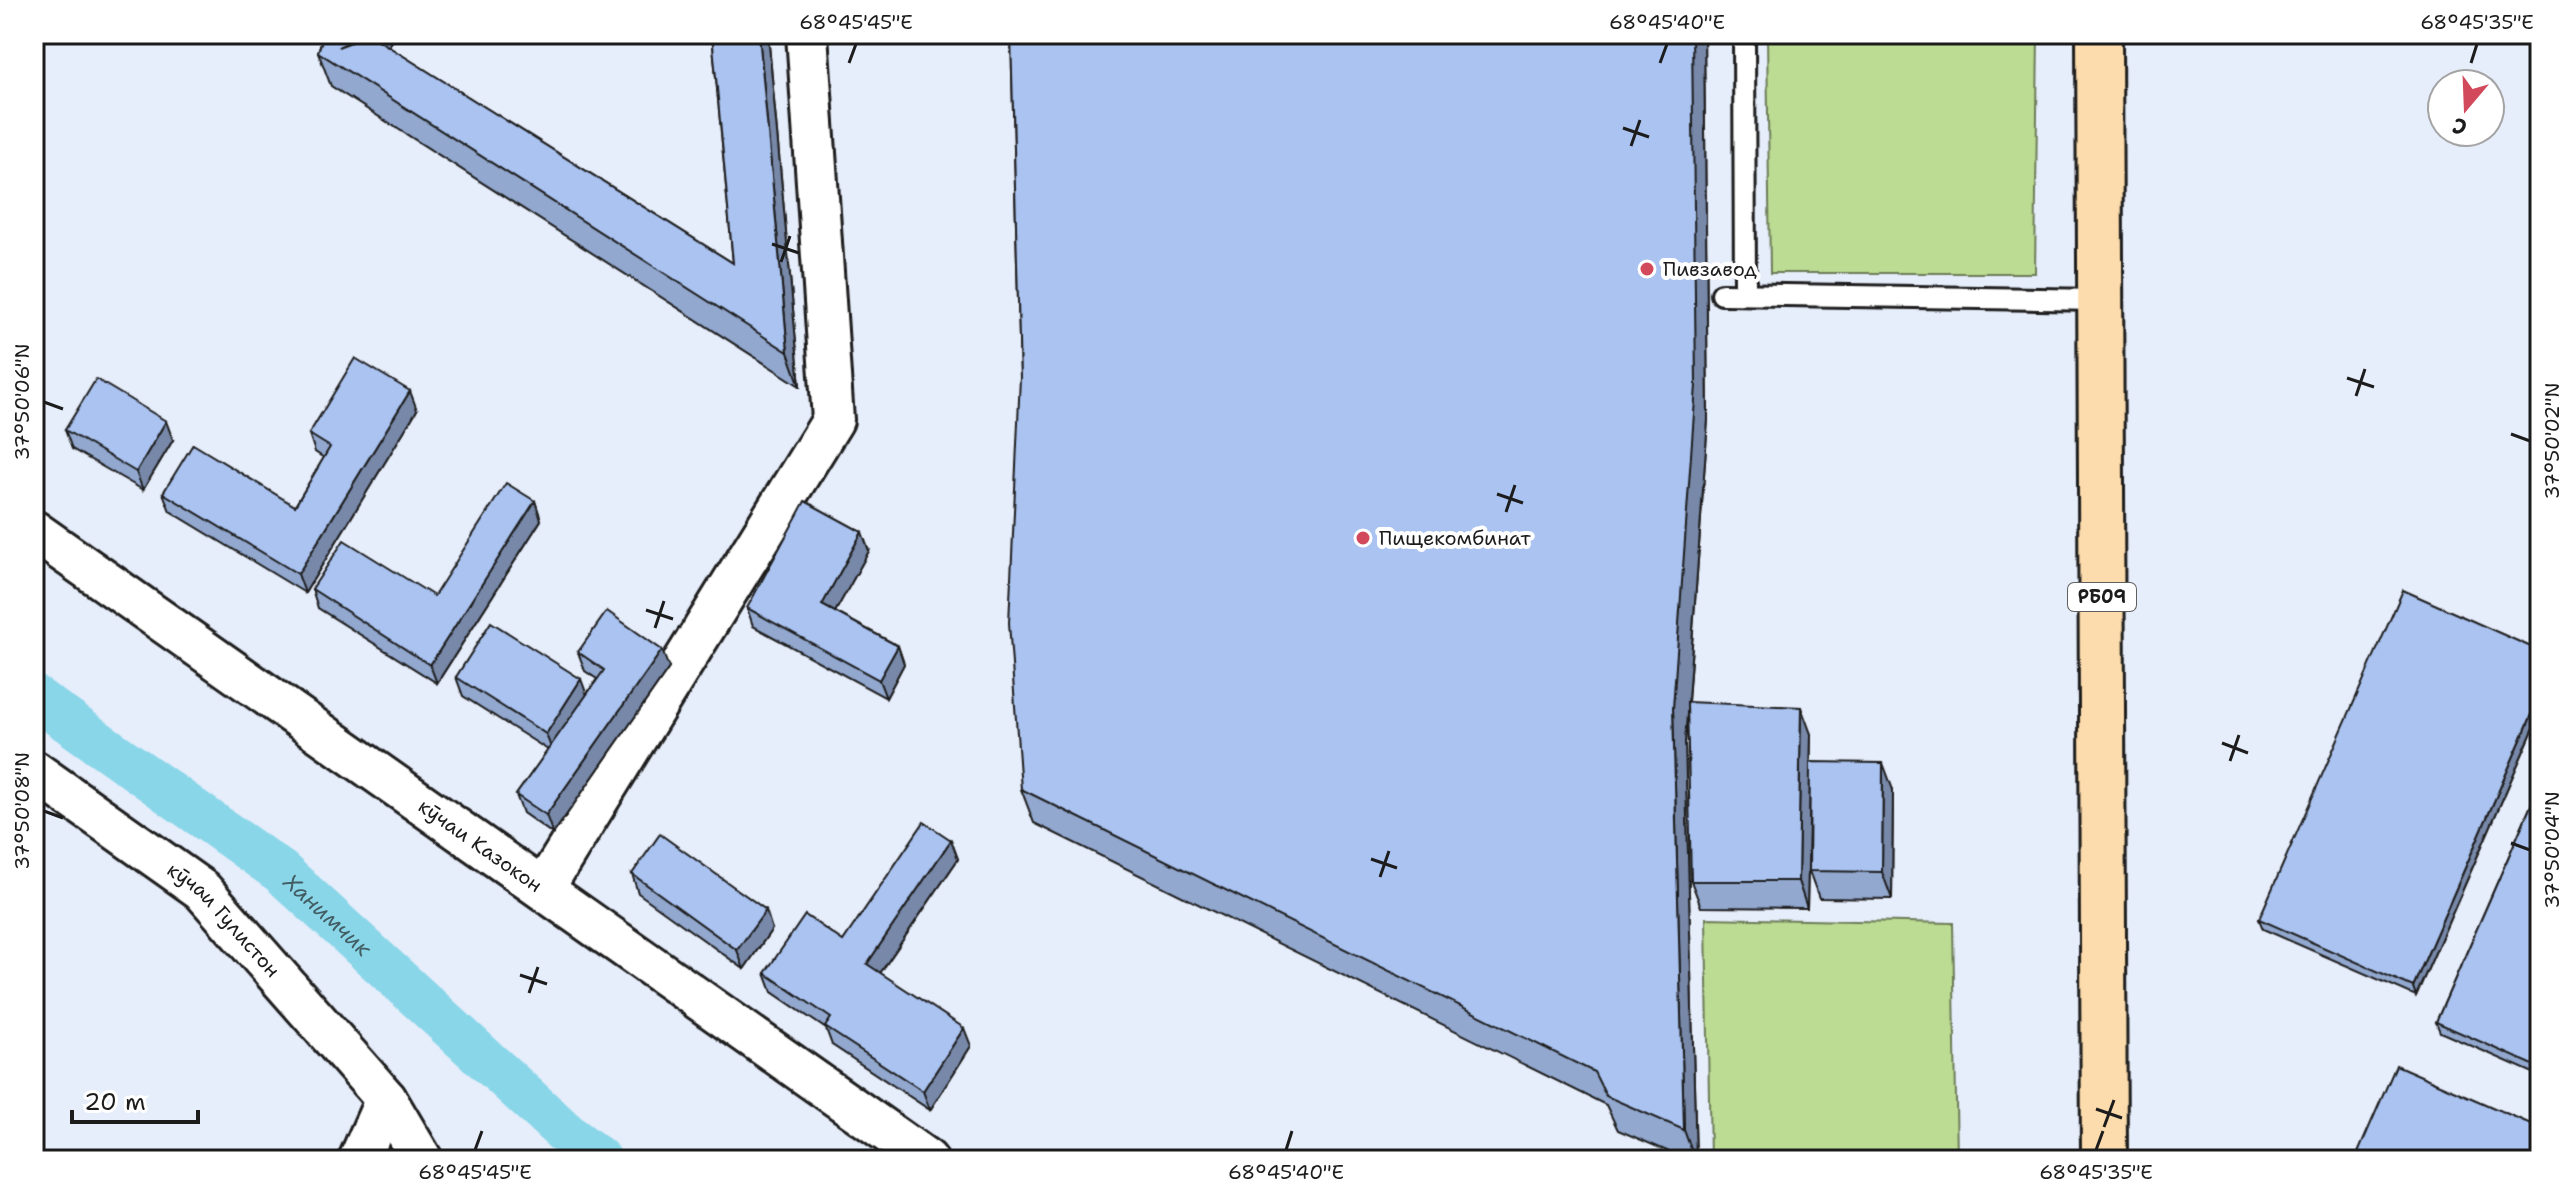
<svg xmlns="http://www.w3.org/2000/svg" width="2574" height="1194" viewBox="0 0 2574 1194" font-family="'Shantell Sans',sans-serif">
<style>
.green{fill:#bcdb93;stroke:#6c7c58;stroke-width:2}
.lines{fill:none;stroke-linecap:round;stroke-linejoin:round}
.canal{stroke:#89d6e8;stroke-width:44}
.service-casing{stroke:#1c1c1c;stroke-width:26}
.minor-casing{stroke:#1c1c1c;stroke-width:46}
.trunk-casing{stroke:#1c1c1c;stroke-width:50}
.service{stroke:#fff;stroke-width:20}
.minor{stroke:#fff;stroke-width:40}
.trunk{stroke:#fcdcac;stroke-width:44}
.wall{fill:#92a8cf;stroke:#1c1c1c;stroke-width:2}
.shaded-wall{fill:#7788a9;stroke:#1c1c1c;stroke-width:2}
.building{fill:#aac3f1;stroke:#1c1c1c;stroke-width:2}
.ticks{fill:none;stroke:#1c1c1c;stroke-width:3}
.poi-dot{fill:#d1495b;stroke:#fff;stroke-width:3}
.labels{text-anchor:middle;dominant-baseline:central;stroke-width:8;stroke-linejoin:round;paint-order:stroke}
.shield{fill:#fff;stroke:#606060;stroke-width:2}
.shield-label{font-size:18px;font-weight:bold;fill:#1c1c1c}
.poi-label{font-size:20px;fill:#1c1c1c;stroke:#fff;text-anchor:start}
.street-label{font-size:20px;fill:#1c1c1c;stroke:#fff}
.water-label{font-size:22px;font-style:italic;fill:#425d63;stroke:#fff}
.neatline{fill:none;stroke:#1c1c1c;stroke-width:3}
.ticks-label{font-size:20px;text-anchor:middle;fill:#1c1c1c}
</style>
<rect width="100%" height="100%" fill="#e6edfb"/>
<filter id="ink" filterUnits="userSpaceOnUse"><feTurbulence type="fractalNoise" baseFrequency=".0125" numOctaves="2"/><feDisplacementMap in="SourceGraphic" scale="16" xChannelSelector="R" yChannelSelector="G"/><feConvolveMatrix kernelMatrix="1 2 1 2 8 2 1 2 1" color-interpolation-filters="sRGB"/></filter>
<g filter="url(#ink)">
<g class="green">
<path d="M1767,34H2038L2035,273H1770Z"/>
<path d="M1706,918L1953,923L1957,1160H1710Z"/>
</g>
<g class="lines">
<path class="canal" id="s1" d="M34,697L281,872L570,1137L600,1160"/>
<g class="service-casing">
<g id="service">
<path d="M1744,34L1745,294"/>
<path d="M1722,294L2101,300"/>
</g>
</g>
<g class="minor-casing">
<g id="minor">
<path id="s2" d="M34,531L927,1160"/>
<path id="s3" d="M34,771L202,890L386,1099L422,1160"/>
<path d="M543,889L833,420L807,34"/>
<path d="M359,1160L386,1099"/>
</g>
</g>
<g class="trunk-casing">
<path id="trunk" d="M2099,34L2104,1160"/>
</g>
<use href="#service" class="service"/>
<use href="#minor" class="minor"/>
<use href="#trunk" class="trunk"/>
</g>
<g class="wall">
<path d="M324,34H393L389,47L733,263L712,34H768L800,386L331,86L318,52Z"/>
<path d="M1011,34H1704L1708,419L1688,702L1811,734L1807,908L1701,907L1691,881L1687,709L1685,742L1696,1160H1688L1618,1130L1606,1105L1034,823L1021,789L1020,377Z"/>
<path d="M417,410L305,593L170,511L163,493L295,506L324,458L315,452L309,434Z"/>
<path d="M65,430L173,440L143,490L72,449Z"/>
<path d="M535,501L541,520L437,683L318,608L312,589L434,596Z"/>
<path d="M869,551L835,612L898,646L904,664L886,698L753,626L747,608Z"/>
<path d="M2540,651V714L2416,996L2263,929L2259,919Z"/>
<path d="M578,652L669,668L553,834L523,813L516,795L548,750L463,696L456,677L586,695L597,679L585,671Z"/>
<path d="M2540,785V1076L2440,1032L2436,1022Z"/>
<path d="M1893,790L1892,899L1819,898L1809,871Z"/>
<path d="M951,840L958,859L880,973L971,1046L930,1110L832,1045L826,1029L772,992L765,973L843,941Z"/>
<path d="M632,874L772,929L744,969L638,893Z"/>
</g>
<g class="shaded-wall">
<path d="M370,34H393L382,67Z"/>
<path d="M759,34H768L800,386L788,352Z"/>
<path d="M1692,34H1704L1708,419L1685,742L1696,1160H1695L1684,1130L1673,708Z"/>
<path d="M40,351L47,370L34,388V360Z"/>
<path d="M410,391L417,410L305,593L298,574Z"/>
<path d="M166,421L173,440L143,490L136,472Z"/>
<path d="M535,501L541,520L437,683L430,665Z"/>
<path d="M862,532L869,551L829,623L822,605Z"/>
<path d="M898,646L904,664L886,698L879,680Z"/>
<path d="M662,650L669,668L553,834L546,815Z"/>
<path d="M581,679L588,698L553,753L546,734Z"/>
<path d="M2540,696V714L2416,996L2413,987Z"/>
<path d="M1801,707L1811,734L1807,908L1798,881Z"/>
<path d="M1883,763L1893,790L1892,899L1882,872Z"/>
<path d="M951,840L958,859L874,982L867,964Z"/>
<path d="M766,910L772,929L744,969L737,950Z"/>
<path d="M964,1028L971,1046L930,1110L923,1091Z"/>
</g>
<g class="building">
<path d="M324,34H367L338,47L370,35L733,263L712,34H759L788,352L318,52Z"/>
<path d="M1011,34H1692L1696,385L1673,708L1684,1130L1606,1096L1594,1072L1021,789L1009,623L1020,377Z"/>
<path d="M34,347L40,351L34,360Z"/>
<path d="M355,358L410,391L298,574L163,493L193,444L295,506L330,447L309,434Z"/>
<path d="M96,379L166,421L136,472L65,430Z"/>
<path d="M506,483L535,501L430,665L312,589L344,540L434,596Z"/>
<path d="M805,501L862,532L822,605L898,646L879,680L747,608Z"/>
<path d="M2403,590L2540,651V696L2413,987L2259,919Z"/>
<path d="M607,611L662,650L546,815L516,795L604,670L578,652Z"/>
<path d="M491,622L581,679L546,734L456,677Z"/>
<path d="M1687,702L1801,707L1798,881H1691Z"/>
<path d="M1810,762L1883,763L1882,872L1809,871Z"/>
<path d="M2540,785V1068L2436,1022Z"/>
<path d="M924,822L951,840L867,964L964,1028L923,1091L825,1027L831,1018L765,973L805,915L843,941Z"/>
<path d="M660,834L766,910L737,950L632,874Z"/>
<path d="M2396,1065L2540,1128V1155L2538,1160H2355Z"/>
</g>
</g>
<path class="ticks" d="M849,63L856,44M1660,63L1667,44M2471,63L2477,44M1623,128L1649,137M1631,146L1640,120M772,244L799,253M781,262L790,236M2347,378L2374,387M2356,396L2365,369M44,402L63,409M2511,434L2530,441M1497,494L1523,503M1506,512L1515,485M646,610L673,619M655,628L664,601M2222,743L2248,753M2230,761L2239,735M44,811L63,818M2511,843L2530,850M1371,859L1397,868M1380,877L1389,851M520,975L547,984M529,993L538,967M2096,1109L2122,1118M2104,1127L2114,1100M475,1150L482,1131M1286,1150L1292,1131M2096,1150L2103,1131"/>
<g class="poi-dot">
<circle cx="1647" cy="269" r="8"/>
<circle cx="1363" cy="538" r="8"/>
</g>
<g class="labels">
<rect class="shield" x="2068" y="583" width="68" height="28" rx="6"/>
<g class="shield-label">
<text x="2102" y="597">РБ09</text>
</g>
<g class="poi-label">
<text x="1663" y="269">Пивзавод</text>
<text x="1379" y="538">Пищекомбинат</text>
</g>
<g class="street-label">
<text stroke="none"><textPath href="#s2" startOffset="546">кӯчаи Казокон</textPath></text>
<text stroke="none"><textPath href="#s3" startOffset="242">кӯчаи Гулистон</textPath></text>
</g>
<g class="water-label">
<text stroke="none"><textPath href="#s1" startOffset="366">Ханимчик</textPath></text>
</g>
</g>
<rect width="2574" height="1194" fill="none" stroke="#fff" stroke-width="88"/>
<g transform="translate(2466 108) rotate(199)"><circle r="38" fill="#ffffff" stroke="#a4a4a4" stroke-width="2"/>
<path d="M0-6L14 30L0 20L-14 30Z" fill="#d1495b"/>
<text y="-12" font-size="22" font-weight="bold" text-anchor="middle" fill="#1c1c1c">С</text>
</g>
<path d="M72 1110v12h126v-12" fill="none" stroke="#1c1c1c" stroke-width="4"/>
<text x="84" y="1110" font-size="24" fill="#1c1c1c" stroke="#ffffff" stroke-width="6" paint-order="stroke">20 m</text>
<rect x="44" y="44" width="2486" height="1106" class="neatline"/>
<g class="ticks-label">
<text x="856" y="29">68°45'45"E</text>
<text x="1667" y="29">68°45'40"E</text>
<text x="2477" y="29">68°45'35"E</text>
<text transform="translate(22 402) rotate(-90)" y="7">37°50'06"N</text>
<text transform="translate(2552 441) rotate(-90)" y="7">37°50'02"N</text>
<text transform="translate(22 811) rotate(-90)" y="7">37°50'08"N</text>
<text transform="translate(2552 850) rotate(-90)" y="7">37°50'04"N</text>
<text x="475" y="1179">68°45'45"E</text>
<text x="1286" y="1179">68°45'40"E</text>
<text x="2096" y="1179">68°45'35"E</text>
</g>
</svg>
